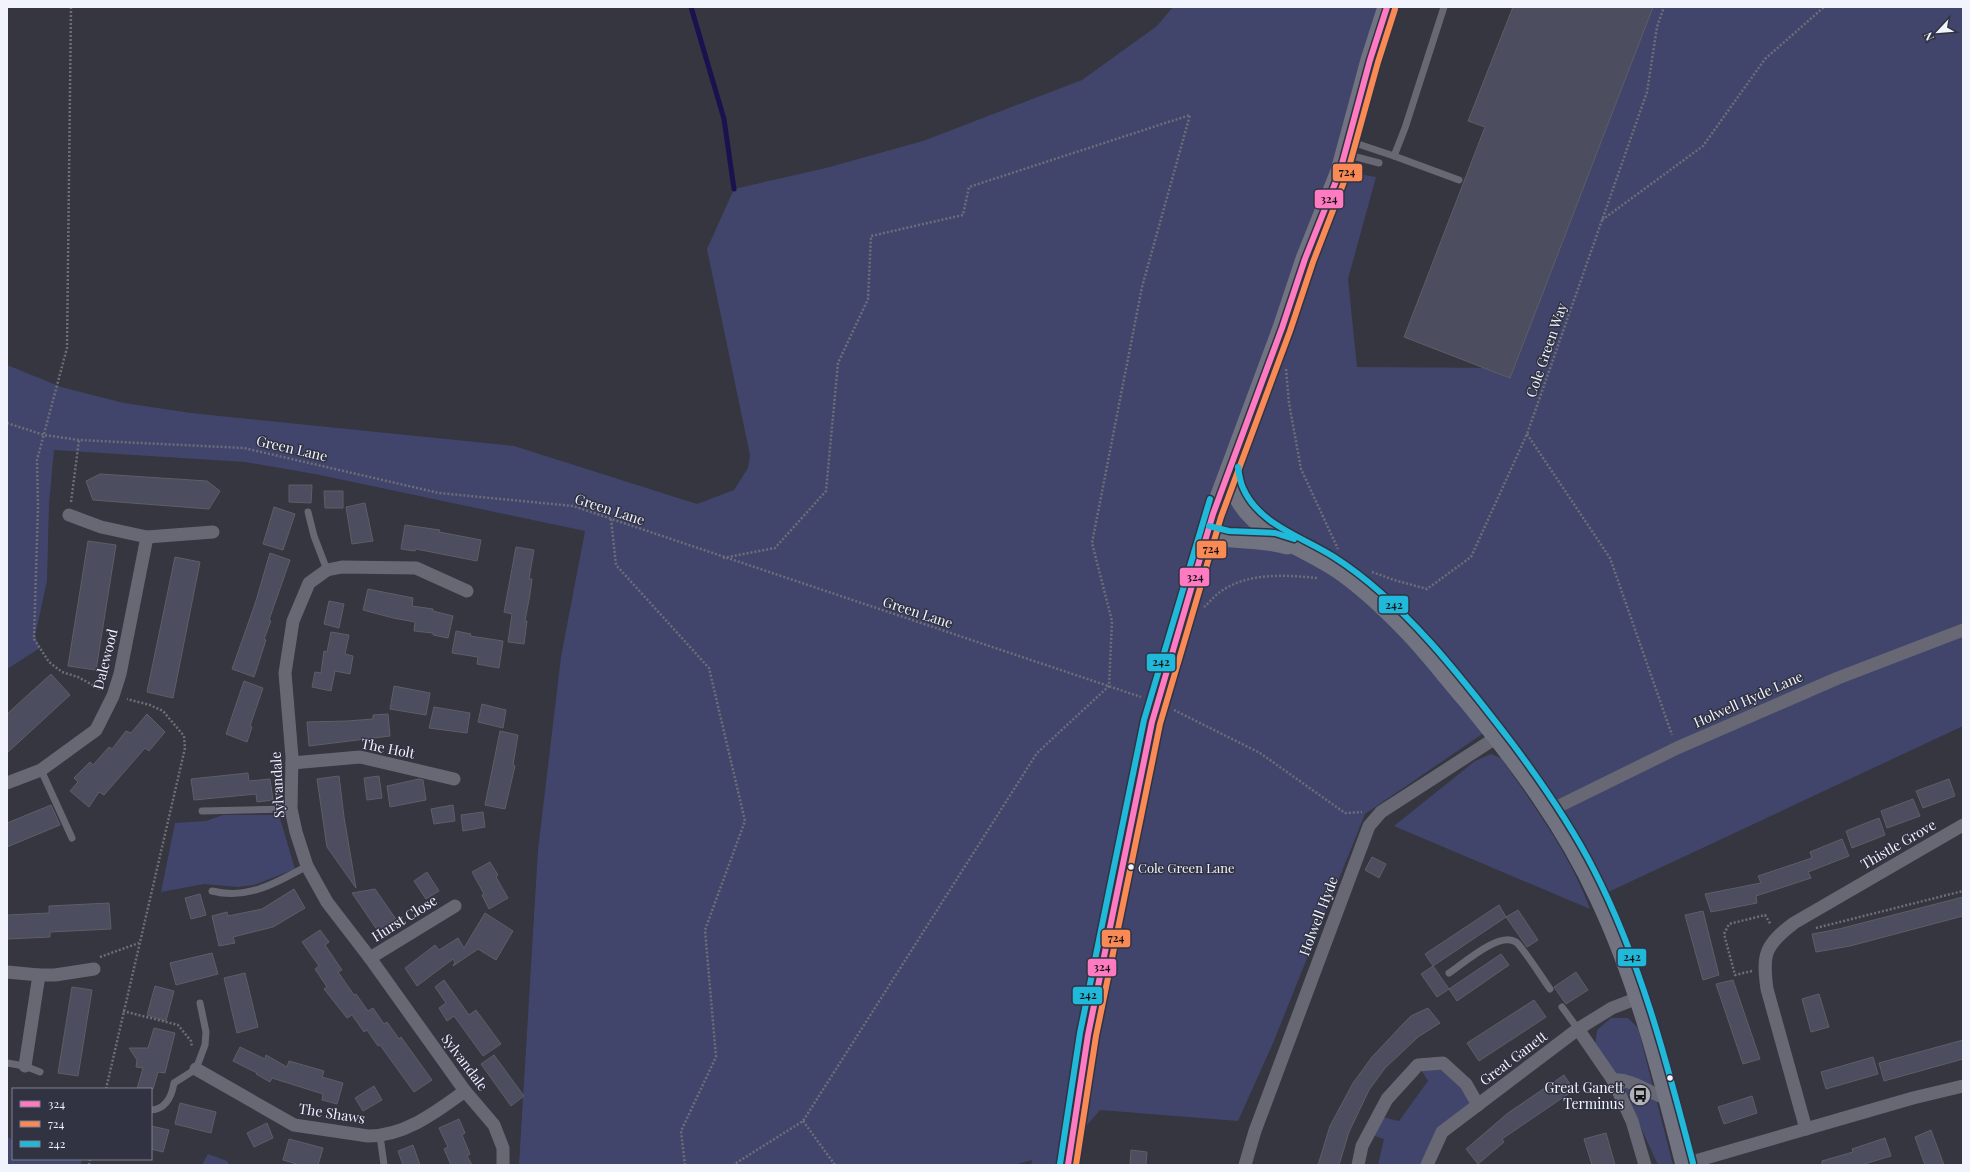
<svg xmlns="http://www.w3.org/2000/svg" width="1970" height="1172" viewBox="0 0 1970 1172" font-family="'Playfair Display',serif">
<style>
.green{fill:#41456b}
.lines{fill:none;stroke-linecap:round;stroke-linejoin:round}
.stream{stroke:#1a124f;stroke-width:5}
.building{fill:#4c4d5e;stroke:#5d5e66}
.path{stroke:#6d6e77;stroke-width:2.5;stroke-dasharray:2 2;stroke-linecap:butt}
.lane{stroke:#676873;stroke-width:7}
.street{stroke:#676873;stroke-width:13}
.secondary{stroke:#727380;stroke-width:19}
.bus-1-casing{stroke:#313343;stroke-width:9}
.bus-2-casing{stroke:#313343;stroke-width:9}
.bus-3-casing{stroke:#313343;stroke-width:9}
.bus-1{stroke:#fe7ac1;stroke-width:6}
.bus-2{stroke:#f98a56;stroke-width:6}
.bus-3{stroke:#20b9da;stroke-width:6}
.bus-dot{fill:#f1f3fd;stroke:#313343;stroke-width:1.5}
.labels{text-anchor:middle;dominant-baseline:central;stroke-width:3;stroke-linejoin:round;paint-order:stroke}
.bus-label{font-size:13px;fill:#f1f3fd;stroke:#313343;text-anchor:start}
.street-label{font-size:14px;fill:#f1f3fd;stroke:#313343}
.poi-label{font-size:14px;fill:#f1f3fd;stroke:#313343;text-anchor:end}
.line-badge{stroke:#313343;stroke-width:1.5}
.pale-badge-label{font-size:11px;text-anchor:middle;font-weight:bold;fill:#111}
</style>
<rect width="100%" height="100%" fill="#35363f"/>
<g class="green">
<path d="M1173,7H1382L1341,171L1376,177L1348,279L1357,367L1509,368L1643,7H1963V726L1604,894L1497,724L1365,814L1273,1043L1238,1121L1100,1110L1061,1155L1059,1165H1031L1032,1160L1014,1165H519L538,850L561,657L585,531L315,474L245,462L54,450L49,504L47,581L35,636L40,648L7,669V365L61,387L124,403L191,413L514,446L697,504L734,490L748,468L750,455L707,249L734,189L826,168L923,141L1082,80L1157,26Z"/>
<path d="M1491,754L1501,758C1534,806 1570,854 1590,909L1394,826L1475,761Z"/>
<path d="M223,815H279L295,869L254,885L238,887L204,884L161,892L175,823L206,821Z"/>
<path d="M1611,1018H1628L1638,1028L1673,1165H1658L1625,1093L1595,1046L1597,1030Z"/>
<path d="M1443,1063L1478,1105L1442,1132L1427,1165H1378L1384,1139L1369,1134L1378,1116L1399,1121L1428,1081L1418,1065Z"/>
<path d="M7,1137L13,1140V1159H82L81,1165H7Z"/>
<path d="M208,1154L227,1161L229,1165H202Z"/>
</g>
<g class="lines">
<path class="stream" d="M691,7L724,119L734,189"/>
</g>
<g class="building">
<path d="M1513,7H1653L1510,378L1404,337L1485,127L1468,121Z"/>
<path d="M100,474L207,481L220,491L209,509L93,500L86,481Z"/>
<path d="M289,485H312L311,503L289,502Z"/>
<path d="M324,491H343V508H325Z"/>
<path d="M365,503L373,541L352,544L346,507Z"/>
<path d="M274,507L295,514L283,550L263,544Z"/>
<path d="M405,525L440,530L439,532L481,540L477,561L416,549L415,551L401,549Z"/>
<path d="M88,541L116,545L96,670L68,666Z"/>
<path d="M516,547L534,550L529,579H532L530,594L525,621H527L524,644L508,642L512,614L504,612Z"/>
<path d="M270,553L290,560L269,620L271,621L264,639L266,640L254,677L232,669L255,604Z"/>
<path d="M175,557L200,562L173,698L147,692Z"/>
<path d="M368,589L413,598L412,606L433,609V611L453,616L448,638L433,635V633L414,631L415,622L393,618L363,610Z"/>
<path d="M329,601L344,604L339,628L324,624Z"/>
<path d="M456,631L471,634L470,636L503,641L499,668L477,664L478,657L452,653Z"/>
<path d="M331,632L349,635L345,654L353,656L350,674L335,671L331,691L312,687L315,672L321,673L324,651L327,652Z"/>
<path d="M51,674L70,695L7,753V714Z"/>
<path d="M244,681L263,688L250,726L252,727L247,742L226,734Z"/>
<path d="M394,686L430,693L426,715L390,709Z"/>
<path d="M482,704L506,710L503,728L478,722Z"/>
<path d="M434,707L470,713L467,733L429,728Z"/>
<path d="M147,714L165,732L149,751L145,748L104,795L99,792L89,807L70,791L78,782L74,778L90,762L93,765L109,747L112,749L126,731L131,733Z"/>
<path d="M388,714L390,736L309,746L307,722L347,721L373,719V715Z"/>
<path d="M500,731L518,735L513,765L515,766L505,809L485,805Z"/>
<path d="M248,773L249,781L270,779L273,800L257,802L256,794L194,800L191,779Z"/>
<path d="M339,776L344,817L356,888L327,847L317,779Z"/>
<path d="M379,776L382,798L367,800L364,778Z"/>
<path d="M419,779L423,780L426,800L390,807L387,786Z"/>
<path d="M1949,779L1955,796L1923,808L1916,791Z"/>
<path d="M1913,799L1920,816L1887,828L1881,811Z"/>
<path d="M51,805L60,825L7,847V823Z"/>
<path d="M453,805L455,821L434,824L431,809Z"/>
<path d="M483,812L485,827L463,831L461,815Z"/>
<path d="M1879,818L1885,835L1852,848L1846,831Z"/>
<path d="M1842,839L1849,856L1808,872L1811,878L1756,896L1757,903L1711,912L1705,894L1761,883L1758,876L1812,858L1810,852Z"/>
<path d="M1372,857L1386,864L1379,878L1365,870Z"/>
<path d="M490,862L498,875L496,877L508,898L489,909L482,895L484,894L472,872Z"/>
<path d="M427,872L439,891L426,899L414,881Z"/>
<path d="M294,889L305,908L273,927L233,937L235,943L219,946L212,916L227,912L228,916L262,909Z"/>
<path d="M375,889L400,925L382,937L352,893Z"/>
<path d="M200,894L206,915L191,919L185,898Z"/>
<path d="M1963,897V916L1850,946L1816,952L1812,934L1839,929Z"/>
<path d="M109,903L111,929L50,932V937L7,939V915L49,913V906Z"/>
<path d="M1499,905L1506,917L1433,966L1425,954Z"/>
<path d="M1518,910L1538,940L1527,947L1506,917Z"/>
<path d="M1703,911L1719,975L1703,980L1685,915Z"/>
<path d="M485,913L513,931L496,960L478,949L453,966L455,962L453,959L417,986L405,968L435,945L439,950L458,938L464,948Z"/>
<path d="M320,930L329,942L325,945L342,970L338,972L354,995L356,994L368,1011L373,1008L384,1024L387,1022L399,1039L401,1037L432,1080L414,1092L380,1045L378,1046L367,1030L364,1032L352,1015L347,1018L324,989L327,987L315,969L319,966L302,942Z"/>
<path d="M212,953L218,974L176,985L170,963Z"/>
<path d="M1501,954L1509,965L1457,1001L1449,989Z"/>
<path d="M1433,966L1449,989L1437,997L1421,974Z"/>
<path d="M1576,972L1588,990L1566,1004L1554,987Z"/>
<path d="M245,973L258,1027L237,1033L224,978Z"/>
<path d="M444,980L469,1015L476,1010L501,1044L483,1056L454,1016L447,1021L439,1008L446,1003L435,987Z"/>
<path d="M1733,980L1760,1059L1743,1064L1716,984Z"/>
<path d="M155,986L174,991L166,1021L147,1015Z"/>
<path d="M72,987L92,990L78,1076L58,1073Z"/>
<path d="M1819,994L1829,1027L1811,1032L1802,999Z"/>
<path d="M1534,1000L1546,1017L1479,1061L1467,1043Z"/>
<path d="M1428,1008L1440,1023L1418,1037L1399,1055L1385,1068L1369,1090L1349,1132L1339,1165H1318L1330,1126L1353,1083L1372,1057L1404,1023L1411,1016Z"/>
<path d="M154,1028L175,1033L165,1073L158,1072L153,1089H137L143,1068L136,1067L137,1060L129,1048H148Z"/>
<path d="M1963,1040V1059L1884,1081L1879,1063Z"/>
<path d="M240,1047L265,1059L266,1055L287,1067L289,1061L324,1071L322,1077L343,1083L337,1104L322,1100L323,1094L272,1078L270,1082L256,1074L257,1073L233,1061Z"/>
<path d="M494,1055L524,1096L511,1106L481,1064Z"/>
<path d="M1873,1057L1878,1074L1826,1089L1821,1072Z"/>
<path d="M1564,1075L1574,1090L1502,1139L1504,1142L1478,1164L1466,1149L1508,1113Z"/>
<path d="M374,1086L382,1100L363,1111L355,1098Z"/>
<path d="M1752,1096L1757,1113L1724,1124L1718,1107Z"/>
<path d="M180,1103L216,1112L211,1133L175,1124Z"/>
<path d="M459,1119L465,1133L462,1135L470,1154L467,1156L472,1165H451L444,1149L448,1147L439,1128Z"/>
<path d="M267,1123L273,1138L254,1147L247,1133Z"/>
<path d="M151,1126L169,1130L163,1152L151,1149Z"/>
<path d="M1931,1130L1944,1165H1925L1915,1137Z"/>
<path d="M1606,1133L1615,1165H1592L1584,1139Z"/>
<path d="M1885,1138L1891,1156L1861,1165H1822V1161L1853,1152L1852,1149Z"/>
<path d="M289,1139L323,1148L318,1165H300L283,1160Z"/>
<path d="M413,1145L420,1165H403L398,1151Z"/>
<path d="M1131,1150L1147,1152L1146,1165H1130Z"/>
</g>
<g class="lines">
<g class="path">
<path d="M71,7L67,348L37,460L38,506L34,639L49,662L62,672L78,677L102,690"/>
<path d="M1602,220L1703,146L1765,59L1824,7"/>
<path d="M1286,369L1289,403L1301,469L1338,549"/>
<path d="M7,423L44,435L79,440L244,448L439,493L573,506L1141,697"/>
<path d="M1527,434L1610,558L1672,735"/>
<path d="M71,502L79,440"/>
<path d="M611,519L616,565L709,668L745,821L705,930L716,1057L681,1131L685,1165"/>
<path d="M723,558L775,548L826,491L838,363L868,299L871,236L963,215L969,187L1190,115L1142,287L1092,543L1112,621L1109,686L1037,753L803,1121L733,1165"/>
<path d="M1372,572L1394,580L1427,589L1471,557L1527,434L1647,92L1657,27L1664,7"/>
<path d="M1204,607C1209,603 1214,596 1220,592C1248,572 1285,575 1317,578"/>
<path d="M1174,710L1260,753L1345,813L1362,812"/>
<path d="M1816,928L1963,891"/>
<path d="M100,957L139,943"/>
<path d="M1752,971L1735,975L1724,934L1729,924L1765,915L1771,925"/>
<path d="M123,1011L178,1025L191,1041L192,1047"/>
<path d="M106,1089L185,748L184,736L163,711L150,705L127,699"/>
<path d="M803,1121L835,1165"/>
<path d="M89,1165L90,1159"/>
</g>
<g class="lane">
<path d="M1444,7L1405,128L1394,156L1459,180"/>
<path d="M1349,141L1394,156"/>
<path d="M1345,154L1379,163"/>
<path d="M308,512L314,536L327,570"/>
<path d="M41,770L72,838"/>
<path d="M202,811L291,809"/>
<path d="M212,891C248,900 276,883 307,866"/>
<path d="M1449,973C1463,964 1499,931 1516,942C1522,946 1544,981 1550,989"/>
<path d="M1562,1007L1578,1029"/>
<path d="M7,1063L25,1066L40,1072"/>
<path d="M151,1110C167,1109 172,1095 174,1083L196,1069L205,1045L206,1032L200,1003"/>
<path d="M380,1136L384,1165"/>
</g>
<g class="street">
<path d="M147,537L213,532"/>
<path d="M467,591L416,568L342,567L327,570L309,583L293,621L285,673L292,757L291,809L296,832L307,866L327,902L370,958L465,1091L494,1125L503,1148V1165"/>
<path d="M292,763L360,757L454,779"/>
<path d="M7,783L41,770L96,730L113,696L120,674L147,537L101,527L69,515"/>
<path d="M1551,810L1677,748L1838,678L1963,630"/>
<path d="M370,958L455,906"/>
<path d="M7,972L39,975L25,1066"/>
<path d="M39,975H55L94,969"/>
<path d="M1578,1029L1613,1080L1632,1121L1645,1165"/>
<path d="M196,1069L294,1125L368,1136C405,1136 436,1112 465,1091"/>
<path d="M1613,1080C1632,1078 1650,1094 1668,1099"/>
<path d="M1806,1129L1767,989C1762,954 1765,945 1794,923L1963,825"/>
<path d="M1685,1164L1913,1098L1963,1086"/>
<path d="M1245,1165L1255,1131L1369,826L1381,812L1497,737"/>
<path d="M1358,1165L1362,1146L1387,1099L1418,1065L1443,1063L1466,1084L1478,1105"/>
<path d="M1427,1165L1442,1132L1578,1029L1612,1008L1638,998"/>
</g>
<g class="secondary">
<path d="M1230,469C1235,531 1303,542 1345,574C1368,591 1389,611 1409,632C1430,654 1448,678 1468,701C1518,762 1566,826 1599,898C1639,983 1662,1074 1685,1165"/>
<path d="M1207,534C1233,541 1261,537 1287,545"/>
<path d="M1068,1165L1088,1035L1152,722L1213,514L1282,328L1305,259L1340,171L1370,60L1387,7"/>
</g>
<g class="bus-1-casing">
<path id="bus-1" d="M1068,1165L1088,1035L1152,722L1213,514L1282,328L1305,259L1340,171L1370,60L1387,7"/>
</g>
<g class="bus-2-casing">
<path id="bus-2" d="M1076,1165L1096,1036L1160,724L1221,517L1290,331L1313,262L1347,174L1378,62L1395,9"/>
</g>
<g class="bus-3-casing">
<g id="bus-3">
<path d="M1238,467C1239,474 1240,482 1243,488C1259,525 1303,537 1334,557C1402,600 1463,679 1512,743C1542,783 1571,825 1594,870C1641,962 1667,1063 1693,1163"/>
<path d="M1209,526L1229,531L1275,533L1294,539"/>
<path d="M1060,1164L1080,1033L1144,720L1210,499"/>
</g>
</g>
<use href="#bus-1" class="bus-1"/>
<use href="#bus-2" class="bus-2"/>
<use href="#bus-3" class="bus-3"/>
</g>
<defs>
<g id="bus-disc" transform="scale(1.15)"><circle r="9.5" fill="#afb1ba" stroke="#313343"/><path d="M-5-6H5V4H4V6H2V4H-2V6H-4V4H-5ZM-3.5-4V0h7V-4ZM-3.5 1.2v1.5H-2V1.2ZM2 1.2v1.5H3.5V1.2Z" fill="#111"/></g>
</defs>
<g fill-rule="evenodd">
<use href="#bus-disc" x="1640" y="1095"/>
</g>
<g class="bus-dot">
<circle cx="1131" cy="867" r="3.5"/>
<circle cx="1670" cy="1078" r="3.5"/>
</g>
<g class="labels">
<g class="bus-label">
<text x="1138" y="867">Cole Green Lane</text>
</g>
<g class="street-label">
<text transform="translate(1546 350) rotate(-71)">Cole Green Way</text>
<text transform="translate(292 448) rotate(13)">Green Lane</text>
<text transform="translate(610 509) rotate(18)">Green Lane</text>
<text transform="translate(918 612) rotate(18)">Green Lane</text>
<text transform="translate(105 659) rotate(-76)">Dalewood</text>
<text transform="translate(1748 699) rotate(-24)">Holwell Hyde Lane</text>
<text transform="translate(388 748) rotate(11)">The Holt</text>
<text transform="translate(277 785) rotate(-93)">Sylvandale</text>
<text transform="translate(1898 844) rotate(-30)">Thistle Grove</text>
<text transform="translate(1318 916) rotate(-69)">Holwell Hyde</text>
<text transform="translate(404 918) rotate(-32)">Hurst Close</text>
<text transform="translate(1513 1058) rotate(-37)">Great Ganett</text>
<text transform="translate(465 1062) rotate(53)">Sylvandale</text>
<text transform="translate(332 1113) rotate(9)">The Shaws</text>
</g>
<g class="poi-label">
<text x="1624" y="1087">Great Ganett<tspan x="1624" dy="16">Terminus</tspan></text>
</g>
</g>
<g class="line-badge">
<rect x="1332" y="163" width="31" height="19" rx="4" fill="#f98a56"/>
<rect x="1314" y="189" width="30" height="20" rx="4" fill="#fe7ac1"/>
<rect x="1196" y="540" width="31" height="19" rx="4" fill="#f98a56"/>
<rect x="1179" y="567" width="31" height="20" rx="4" fill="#fe7ac1"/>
<rect x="1378" y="595" width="31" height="19" rx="4" fill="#20b9da"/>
<rect x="1146" y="653" width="30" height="19" rx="4" fill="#20b9da"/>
<rect x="1101" y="929" width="30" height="19" rx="4" fill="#f98a56"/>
<rect x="1617" y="948" width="30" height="19" rx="4" fill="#20b9da"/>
<rect x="1087" y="958" width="30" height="19" rx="4" fill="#fe7ac1"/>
<rect x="1072" y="986" width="31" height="19" rx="4" fill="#20b9da"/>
</g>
<g class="pale-badge-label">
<text x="1347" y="176">724</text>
<text x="1329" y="203">324</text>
<text x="1211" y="553">724</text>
<text x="1195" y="581">324</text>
<text x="1394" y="609">242</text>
<text x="1161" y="666">242</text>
<text x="1116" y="942">724</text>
<text x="1632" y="961">242</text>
<text x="1102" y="971">324</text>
<text x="1088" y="999">242</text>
</g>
<rect width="1970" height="1172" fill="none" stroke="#f1f3fd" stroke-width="16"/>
<rect x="12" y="1088" width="140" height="72" fill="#313343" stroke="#7e808d"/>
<rect x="20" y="1101" width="20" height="6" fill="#fe7ac1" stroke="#7e808d"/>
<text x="48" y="1108" font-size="12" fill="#f1f3fd">324</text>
<rect x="20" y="1121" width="20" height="6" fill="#f98a56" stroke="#7e808d"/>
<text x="48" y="1128" font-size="12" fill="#f1f3fd">724</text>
<rect x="20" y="1141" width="20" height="6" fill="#20b9da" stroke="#7e808d"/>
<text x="48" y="1148" font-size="12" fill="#f1f3fd">242</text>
<g transform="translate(1938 32) rotate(244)" stroke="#313343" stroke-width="3" paint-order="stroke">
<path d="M0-3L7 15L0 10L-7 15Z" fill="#f1f3fd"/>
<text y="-6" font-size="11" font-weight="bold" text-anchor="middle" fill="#f1f3fd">N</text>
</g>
</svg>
